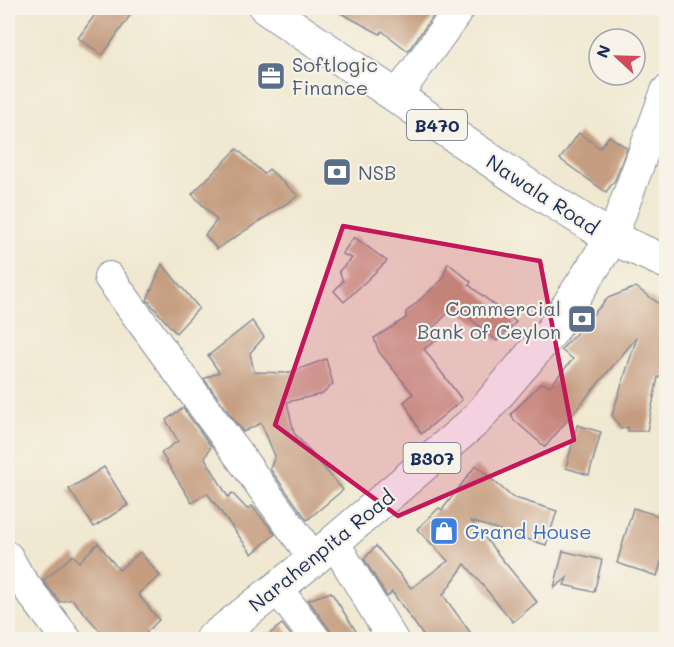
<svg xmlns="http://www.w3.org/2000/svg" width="674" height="647" viewBox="0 0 674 647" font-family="Mali,sans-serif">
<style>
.building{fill:#c59d80}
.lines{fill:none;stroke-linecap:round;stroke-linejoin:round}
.minor-casing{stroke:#868c97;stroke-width:32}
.major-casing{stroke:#868c97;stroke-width:35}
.minor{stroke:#fff;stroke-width:30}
.major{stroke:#fff;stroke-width:33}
.marked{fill:#c2185b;fill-opacity:0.2;stroke:#c2185b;stroke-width:4.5;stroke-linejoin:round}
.labels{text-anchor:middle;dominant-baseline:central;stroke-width:4.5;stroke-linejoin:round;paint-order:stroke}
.shield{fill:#f7f3e8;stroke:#5d6a87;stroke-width:1.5}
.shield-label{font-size:18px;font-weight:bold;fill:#1b2f5e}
.service-label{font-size:20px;fill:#4e5e75;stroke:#f7f3e8;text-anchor:start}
.street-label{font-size:20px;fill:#1b2f5e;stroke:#f7f3e8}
.shop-label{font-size:20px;fill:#366cbe;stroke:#f7f3e8;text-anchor:start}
</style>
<rect width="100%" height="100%" fill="#f7f3e8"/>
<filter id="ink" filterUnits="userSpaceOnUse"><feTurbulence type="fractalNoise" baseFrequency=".0167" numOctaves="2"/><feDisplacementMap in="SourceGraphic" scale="12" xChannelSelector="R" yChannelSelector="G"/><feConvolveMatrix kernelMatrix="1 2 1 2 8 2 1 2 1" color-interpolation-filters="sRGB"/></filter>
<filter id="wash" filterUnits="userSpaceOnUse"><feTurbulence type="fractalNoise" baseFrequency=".008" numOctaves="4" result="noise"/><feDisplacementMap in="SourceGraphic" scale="24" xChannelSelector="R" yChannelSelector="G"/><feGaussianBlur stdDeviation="1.35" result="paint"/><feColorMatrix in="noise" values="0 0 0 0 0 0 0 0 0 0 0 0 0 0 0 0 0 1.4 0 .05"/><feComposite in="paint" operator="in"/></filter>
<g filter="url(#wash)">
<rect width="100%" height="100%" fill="#f0e8d0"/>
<g id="blocks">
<g class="building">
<path d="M100,8H135L103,55L78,38Z"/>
<path d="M331,8H439L408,51L382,31L380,34Z"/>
<path d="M579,133L600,148L609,136L627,148L615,180L606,192L560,159Z"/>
<path d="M237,149L264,174L269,169L298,196L217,249L205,235L217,220L192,194Z"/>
<path d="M354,237L387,261L344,302L334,291L343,281L339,271L352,258L342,254Z"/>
<path d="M448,263L471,282L469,285L516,322L497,341L455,306L431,330L438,339L424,349L462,400L421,434L404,402L413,394L379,352L374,338L406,318V312L442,280Z"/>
<path d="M162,264L199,308L176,333L147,300Z"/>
<path d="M636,287L666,309V377H658L647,431H628V427L621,429L612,415L637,337L545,447L514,420L511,414L541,383L550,386L573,359L561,350L608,298Z"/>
<path d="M252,321L264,337L250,353L254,372L288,373L326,359L333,384L322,394L287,402L294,433L343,490L307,520L270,469L275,456L261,423L243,432L204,379L219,372L208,356Z"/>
<path d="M183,408L211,446L205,458L228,497L232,493L247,509L252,506L275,534L252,554L207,493L192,503L161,453L178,441L166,420Z"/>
<path d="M577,425L601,432L589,475L566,468Z"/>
<path d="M476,465L512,497L557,511L546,545L471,521L537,602L513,622L465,564L443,595L475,639H426L392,592L387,597L364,559L376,546L411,588L448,561L417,529L439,508L442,510Z"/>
<path d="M104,467L128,505L94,527L69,489Z"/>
<path d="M633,508L666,518V546L657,576L617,563Z"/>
<path d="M98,543L119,570L140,552L160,576L138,594L159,620L140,639H107L72,599L60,602L43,581L73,555L79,562Z"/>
<path d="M563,551L602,560L594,592L564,585L567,578L554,588Z"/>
<path d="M331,592L361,639H333L330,630L308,600Z"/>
<path d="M282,624L294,639H263Z"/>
</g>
</g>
</g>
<g filter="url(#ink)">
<use href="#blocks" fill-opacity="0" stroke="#868c97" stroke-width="1.5"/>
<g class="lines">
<g class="minor-casing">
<g id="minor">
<path d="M396,97L460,8"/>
<path d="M612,238L666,91"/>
<path d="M109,277L314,559"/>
<path d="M334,542L393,640"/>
<path d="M8,557L19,577L67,640"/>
<path d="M277,588L316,640"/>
</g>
</g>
<g class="major-casing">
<g id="major">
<path d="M266,8L533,189L612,238L666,262"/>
<path d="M211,640L314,559L476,420L551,332L612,238"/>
</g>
</g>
<use href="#minor" class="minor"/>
<use href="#major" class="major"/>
</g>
</g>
<path class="marked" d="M343,226L540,261L574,440L398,516L275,425Z"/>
<defs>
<g id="office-square" transform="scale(1.5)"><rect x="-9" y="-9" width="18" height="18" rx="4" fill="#5c6f8a" stroke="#f7f3e8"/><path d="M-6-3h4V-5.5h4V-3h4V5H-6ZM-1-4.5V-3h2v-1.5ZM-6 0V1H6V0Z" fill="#fff"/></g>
<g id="bank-square" transform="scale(1.5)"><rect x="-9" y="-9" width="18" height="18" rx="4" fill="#5c6f8a" stroke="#f7f3e8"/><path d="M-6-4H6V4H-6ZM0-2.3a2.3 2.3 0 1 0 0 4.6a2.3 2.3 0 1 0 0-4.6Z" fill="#fff"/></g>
<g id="shop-square" transform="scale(1.5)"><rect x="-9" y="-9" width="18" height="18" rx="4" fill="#3f7fe0" stroke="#f7f3e8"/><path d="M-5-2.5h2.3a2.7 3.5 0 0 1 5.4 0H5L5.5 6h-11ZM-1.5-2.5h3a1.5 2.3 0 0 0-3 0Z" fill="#fff"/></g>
</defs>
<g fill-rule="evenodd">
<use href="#office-square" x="271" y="76"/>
<use href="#bank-square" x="337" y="172"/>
<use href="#bank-square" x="582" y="319"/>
<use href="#shop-square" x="444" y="531"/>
</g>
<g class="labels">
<g class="shield">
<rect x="407" y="110" width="60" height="30" rx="4.5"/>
<rect x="403.5" y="443" width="57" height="30" rx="4.5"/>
</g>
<g class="shield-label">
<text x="437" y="125">B470</text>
<text x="432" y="458">B307</text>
</g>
<g class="service-label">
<text x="292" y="64">Softlogic<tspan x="292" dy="23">Finance</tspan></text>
<text x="358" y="172">NSB</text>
<text x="561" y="308" text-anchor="end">Commercial<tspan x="561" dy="23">Bank of Ceylon</tspan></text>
</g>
<g class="street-label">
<text transform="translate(543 194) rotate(33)">Nawala Road</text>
<text transform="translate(321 550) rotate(-39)">Narahenpita Road</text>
</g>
<g class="shop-label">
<text x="465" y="531">Grand House</text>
</g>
</g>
<rect width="674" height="647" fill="none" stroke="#f7f3e8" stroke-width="30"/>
<g transform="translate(617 57) rotate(292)"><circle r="28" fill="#f7f3e8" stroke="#9fa5b1" stroke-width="1.5"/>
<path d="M0-4.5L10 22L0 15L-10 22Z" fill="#d1495b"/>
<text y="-9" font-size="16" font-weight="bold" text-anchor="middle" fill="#1b2f5e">N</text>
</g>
</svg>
